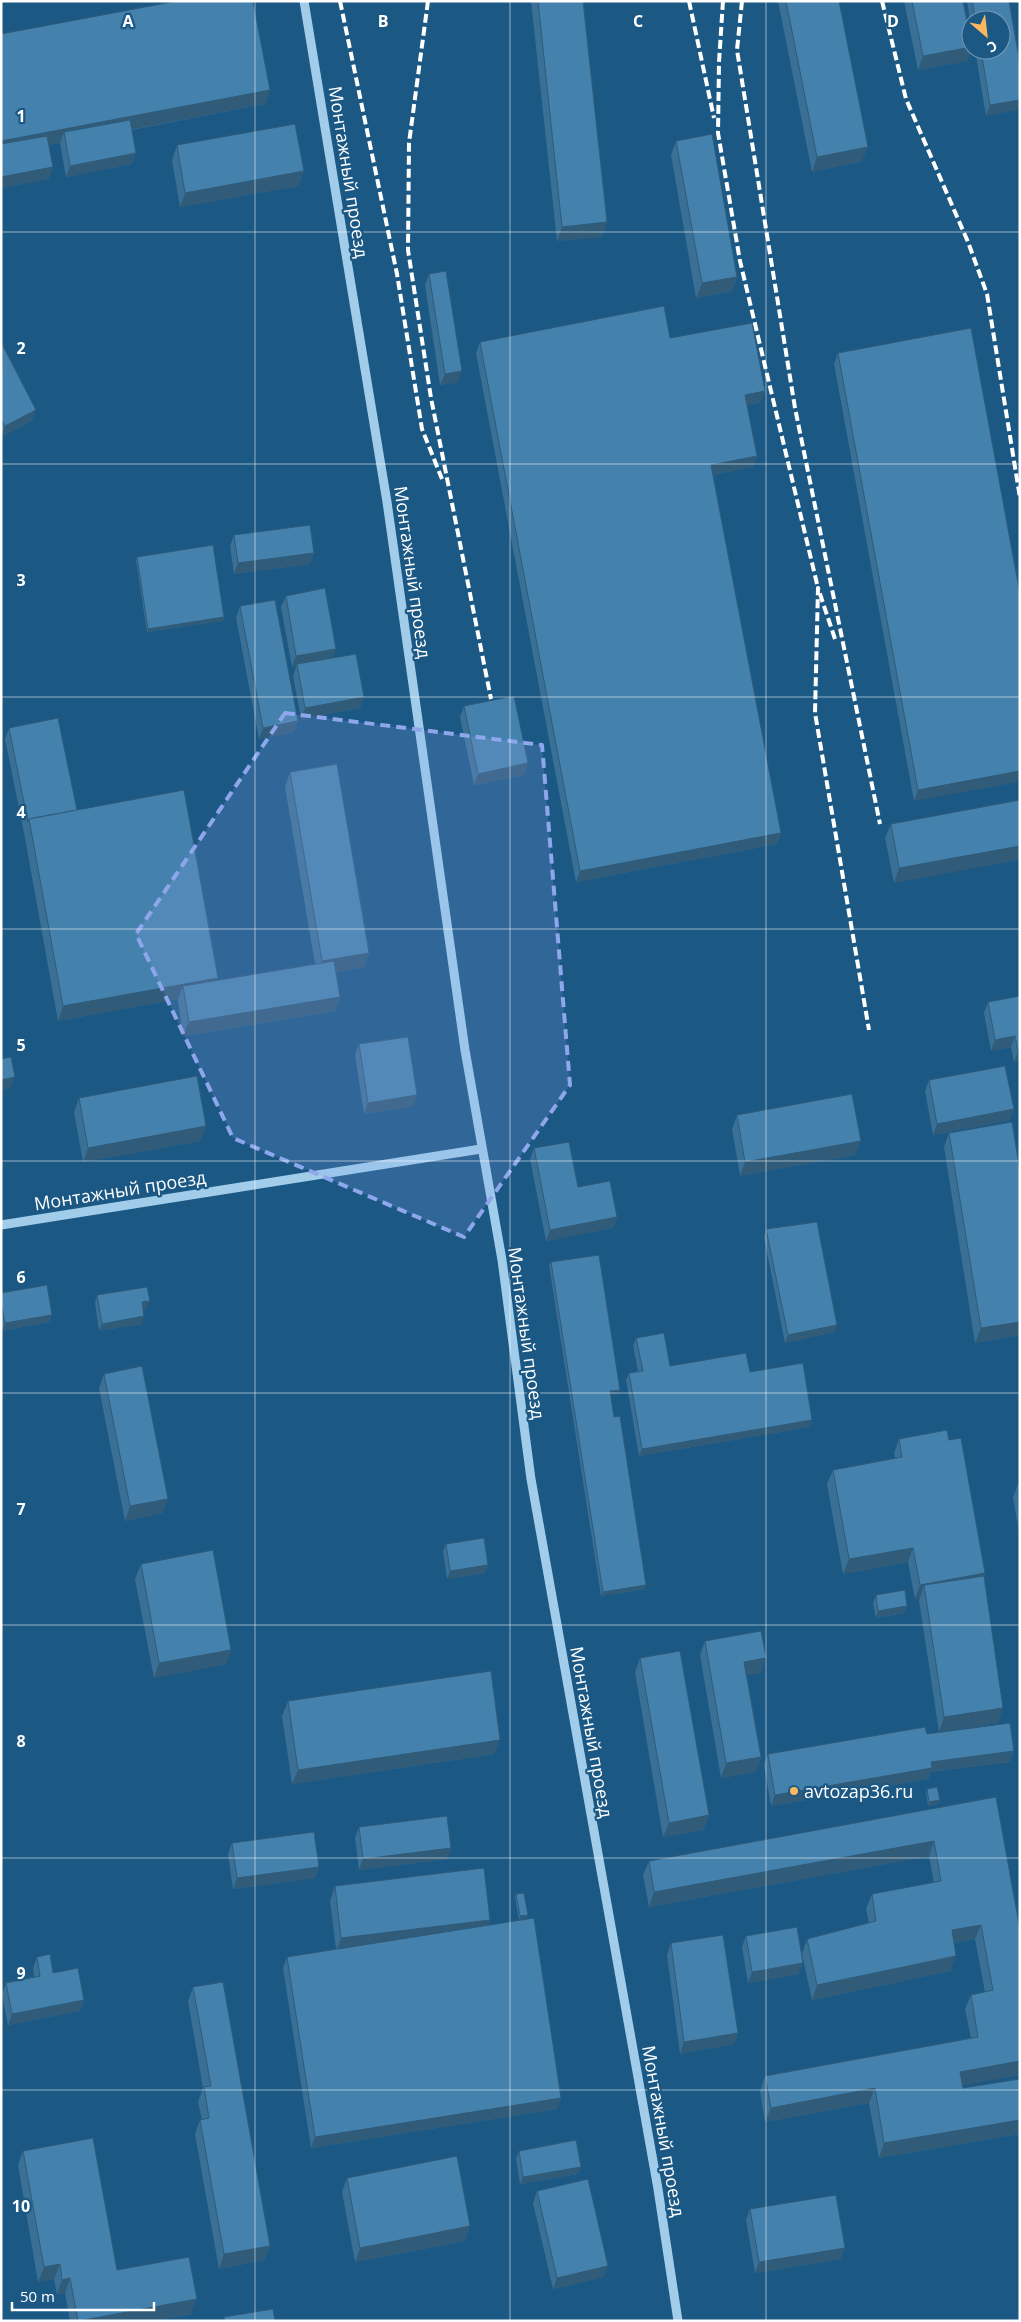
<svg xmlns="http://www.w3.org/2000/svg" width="1021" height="2322" viewBox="0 0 1021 2322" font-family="'Open Sans',sans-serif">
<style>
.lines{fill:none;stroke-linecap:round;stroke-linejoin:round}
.minor{stroke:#a1cdeb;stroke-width:9}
.rail{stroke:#fff;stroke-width:4;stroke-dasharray:9 4;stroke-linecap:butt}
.wall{fill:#3a7095}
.shaded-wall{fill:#305b79}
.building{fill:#4482ad;stroke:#305b79}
.marked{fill:#8ea6ec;fill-opacity:0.2;stroke:#8ea6ec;stroke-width:4;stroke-dasharray:10 6;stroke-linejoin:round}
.grid{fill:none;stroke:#fff;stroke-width:1;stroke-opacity:0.55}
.poi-dot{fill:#fcb85e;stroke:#1b5884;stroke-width:2}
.labels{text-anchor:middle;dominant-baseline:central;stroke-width:4.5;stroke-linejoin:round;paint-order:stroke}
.street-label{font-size:18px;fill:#fff;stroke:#1b5884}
.poi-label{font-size:18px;fill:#fff;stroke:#1b5884;text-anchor:start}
.grid-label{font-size:16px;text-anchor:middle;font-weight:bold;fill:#fff;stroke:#1b5884;stroke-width:4.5;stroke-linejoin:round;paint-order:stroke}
</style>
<rect width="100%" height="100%" fill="#1b5884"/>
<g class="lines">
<g class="minor">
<path d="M304,1L387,502L465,1050L502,1260L531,1479L658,2189L678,2321"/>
<path d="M1,1225L481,1149"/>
</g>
<g class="rail">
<path d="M340,1L397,274L422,429L442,479"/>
<path d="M428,1L409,143L408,250L431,398L491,699"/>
<path d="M689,1L714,118"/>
<path d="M723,1L719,62L718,133L740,261L818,588"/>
<path d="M742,1L737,50L795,408L880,824"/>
<path d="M882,1L906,99L968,242L987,294L1020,498"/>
<path d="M835,639L818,588L815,713L869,1030"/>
</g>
</g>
<g class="wall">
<path d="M531,1H583L607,222L602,237L557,241Z"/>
<path d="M778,1H839L862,161L812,172Z"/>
<path d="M904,1H963L971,42V49L967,61L918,70Z"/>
<path d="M967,1H1009L1020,64L986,116L975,50H1001V20H971V27Z"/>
<path d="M1,34L270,90L265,104L132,130L136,153L132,164L66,177L60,143L49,145V179L1,188Z"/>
<path d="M676,141L737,277L732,291L696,298L671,155Z"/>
<path d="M177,145L304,171L298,186L180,207L172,160Z"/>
<path d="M429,274L458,382L440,385L425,285Z"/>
<path d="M670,338L761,402L747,405L757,456L753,467L713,475L781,833L777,844L576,882L476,353L480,342Z"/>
<path d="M1,345L32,421L1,437Z"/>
<path d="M838,353L1020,594L914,801L834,364Z"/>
<path d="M234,535L310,564L234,574L230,546Z"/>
<path d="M137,557L224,617L223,621L147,632L136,560Z"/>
<path d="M286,596L333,658L364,697L360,708L301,719L293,676L296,667H292L281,607Z"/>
<path d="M240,606L294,732L259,739L236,618Z"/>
<path d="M464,706L524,775L474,785L460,717Z"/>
<path d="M9,728L218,978L217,981L315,964L285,787L290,772L369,953L364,967L336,972L340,997L335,1011L183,1036L178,1001V999L58,1021L24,833L5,739Z"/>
<path d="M1020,800L894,883L885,838L891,824Z"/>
<path d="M1020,996V1061L1014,1062L1011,1047L991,1051L984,1013L988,1002Z"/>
<path d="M359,1044L413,1106L364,1114L355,1055Z"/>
<path d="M929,1080L1014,1109L1009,1120L933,1135L925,1091Z"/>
<path d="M79,1098L201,1141L83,1162L74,1112Z"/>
<path d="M737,1115L855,1155L740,1176L732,1129Z"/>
<path d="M949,1133L1020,1335L975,1343L944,1147Z"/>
<path d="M534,1148L578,1187L617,1217L613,1228L546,1241L530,1159Z"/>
<path d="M766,1229L834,1332L785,1343L764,1237Z"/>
<path d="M551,1262L618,1394L610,1395L645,1589L601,1596L549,1265Z"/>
<path d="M1,1293L52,1315L49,1322L2,1331L1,1326Z"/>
<path d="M97,1295L147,1308L143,1309L142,1324L99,1331L95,1303Z"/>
<path d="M636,1338L670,1366L750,1372L812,1420L810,1427L639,1456L626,1380L629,1373L638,1371L633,1346Z"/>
<path d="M104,1374L163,1513L125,1521L99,1388Z"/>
<path d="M899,1439L949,1440L985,1573L984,1577L998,1723L939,1732L919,1600L920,1598L915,1599L908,1562L843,1574L827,1484L833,1470L895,1459L894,1453Z"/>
<path d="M1020,1483V1538L1013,1498L1018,1484Z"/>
<path d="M446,1544L488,1565L485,1573L447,1579L443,1551Z"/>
<path d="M141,1564L226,1664L154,1678L135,1579Z"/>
<path d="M876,1595L905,1613L876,1618L873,1603Z"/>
<path d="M705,1641L761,1673L747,1675L761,1757L755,1772L721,1778L700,1655Z"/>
<path d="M640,1658L709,1815L703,1830L663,1837L635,1672Z"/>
<path d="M288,1701L495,1754L292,1784L282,1716Z"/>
<path d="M927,1734L1014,1751L1010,1762L931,1772L928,1779L771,1806L764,1765L768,1754Z"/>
<path d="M927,1789L940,1800L938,1804L928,1806L926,1792Z"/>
<path d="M996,1797L1020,1930V2075L963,2085V2088L1019,2134L879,2158L869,2103L765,2122L760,2091L765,2076L971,2038L965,2009L971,1995L985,1992L975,1939L954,1943L951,1971L812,2000L802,1954L807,1939L869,1923L866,1909L872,1894L934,1883L929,1856L649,1907L643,1875L649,1861Z"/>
<path d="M359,1827L447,1859L359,1870L355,1838Z"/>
<path d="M232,1843L319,1867L315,1878L233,1889L228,1854Z"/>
<path d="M335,1886L490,1920L488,1925L561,2098L557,2109L311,2148L283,1968L287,1957L336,1949L330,1901Z"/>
<path d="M516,1894L528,1915L526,1918L519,1920L515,1898Z"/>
<path d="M746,1936L799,1974L748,1983L742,1947Z"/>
<path d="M671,1943L738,2033L734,2044L680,2054L667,1955Z"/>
<path d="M37,1957L53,1973L84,2000L80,2011L8,2025L2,1994L6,1983L34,1977L33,1968Z"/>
<path d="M193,1987L270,2246L264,2260L219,2269L195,2134L200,2120H202L198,2102L203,2088L188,2001Z"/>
<path d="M23,2151L117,2270L191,2314L153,2321H70L65,2293L57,2294L54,2279L38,2282L18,2165Z"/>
<path d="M519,2151L581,2167L578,2174L520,2184L516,2159Z"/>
<path d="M347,2178L465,2241L355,2262L342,2192Z"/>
<path d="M537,2191L604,2277L553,2289L533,2203Z"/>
<path d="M750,2209L841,2259L755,2273L746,2220Z"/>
</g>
<g class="shaded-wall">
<path d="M971,47V49L967,61L918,70L923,56Z"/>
<path d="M270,90L265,104L66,142L64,132L60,143L1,154V141Z"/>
<path d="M1020,100V110L986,116L990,105Z"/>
<path d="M868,147L862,161L812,172L817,157Z"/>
<path d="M136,153L132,164L66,177L70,166Z"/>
<path d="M53,167L49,179L1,188V177Z"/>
<path d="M304,171L298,186L180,207L185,193Z"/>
<path d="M607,222L602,237L557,241L562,227Z"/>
<path d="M737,277L732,291L696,298L702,283Z"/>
<path d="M462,371L458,382L440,385L445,374Z"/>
<path d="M765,391L761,402L741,406L745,395Z"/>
<path d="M36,410L32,421L1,437L5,426Z"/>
<path d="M757,456L753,467L707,476L711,465Z"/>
<path d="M314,553L310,564L234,574L238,563Z"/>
<path d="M224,617L223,621L147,632L148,629Z"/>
<path d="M336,649L332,660L297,664L296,667H292L296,656Z"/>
<path d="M364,697L360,708L301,719L305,708Z"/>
<path d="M298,721L294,732L259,739L263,728Z"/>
<path d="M528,763L524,775L474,785L478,774Z"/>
<path d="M1020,771V782L914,801L918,790Z"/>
<path d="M781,833L777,844L576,882L580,871Z"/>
<path d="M1020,846V860L894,883L899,868Z"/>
<path d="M369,953L364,967L317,975L322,961Z"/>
<path d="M218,978L212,993L183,986L178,999L58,1021L63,1006Z"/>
<path d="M340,997L335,1011L183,1036L189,1022Z"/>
<path d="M1015,1036L1011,1047L991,1051L995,1040Z"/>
<path d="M1020,1050V1061L1014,1062L1018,1051Z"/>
<path d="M15,1077L11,1088L1,1090V1080Z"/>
<path d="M417,1095L413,1106L364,1114L368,1103Z"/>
<path d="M1014,1109L1009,1120L933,1135L937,1124Z"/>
<path d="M206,1126L201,1141L83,1162L88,1148Z"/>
<path d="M861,1141L855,1155L740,1176L745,1162Z"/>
<path d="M617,1217L613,1228L546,1241L550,1230Z"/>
<path d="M150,1301L147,1308L139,1309L142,1302Z"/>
<path d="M52,1315L49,1322L2,1331L5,1323Z"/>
<path d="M144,1316L142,1324L99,1331L102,1324Z"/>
<path d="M1020,1322V1335L975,1343L981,1328Z"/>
<path d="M837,1325L834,1332L785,1343L788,1335Z"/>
<path d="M620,1390L618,1394L608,1395L610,1391Z"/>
<path d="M812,1420L810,1427L639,1456L642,1449Z"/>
<path d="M168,1499L163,1513L125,1521L130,1506Z"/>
<path d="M913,1548L908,1562L843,1574L849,1559Z"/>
<path d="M488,1565L485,1573L447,1579L450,1571Z"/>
<path d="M985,1573L980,1587L924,1585L920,1598L915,1599L920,1585Z"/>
<path d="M646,1585L645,1589L601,1596L603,1592Z"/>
<path d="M907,1606L905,1613L876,1618L878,1611Z"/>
<path d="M231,1650L226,1664L154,1678L159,1663Z"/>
<path d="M766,1658L761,1673L739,1677L744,1662Z"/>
<path d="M1003,1708L998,1723L939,1732L944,1717Z"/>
<path d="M500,1740L495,1754L292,1784L298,1770Z"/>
<path d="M1014,1751L1010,1762L931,1772L928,1779L771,1806L775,1795L931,1762Z"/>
<path d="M761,1757L755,1772L721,1778L726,1763Z"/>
<path d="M940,1800L938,1804L928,1806L929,1802Z"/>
<path d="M709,1815L703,1830L663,1837L669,1823Z"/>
<path d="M934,1841L929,1856L649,1907L654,1892Z"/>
<path d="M451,1848L447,1859L359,1870L363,1859Z"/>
<path d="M319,1867L315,1878L233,1889L237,1878Z"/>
<path d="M528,1915L526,1918L519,1920L520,1916Z"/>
<path d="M490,1920L485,1934L336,1953L341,1938Z"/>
<path d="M981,1925L975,1939L947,1944L952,1930Z"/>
<path d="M956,1956L951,1971L812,2000L817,1985Z"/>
<path d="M803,1963L799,1974L748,1983L752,1972Z"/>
<path d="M84,2000L80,2011L8,2025L12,2014Z"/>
<path d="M738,2033L734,2044L680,2054L684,2042Z"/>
<path d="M1020,2061V2075L955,2087L960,2072Z"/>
<path d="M875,2088L869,2103L765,2122L771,2108Z"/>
<path d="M561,2098L557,2109L311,2148L315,2137Z"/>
<path d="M1020,2120V2131L1019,2134L879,2158L884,2143Z"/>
<path d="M581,2167L578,2174L520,2184L523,2177Z"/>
<path d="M470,2226L465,2241L355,2262L360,2248Z"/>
<path d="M270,2246L264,2260L219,2269L224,2254Z"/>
<path d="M845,2248L841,2259L755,2273L759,2262Z"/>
<path d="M60,2264L54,2279L38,2282L44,2267Z"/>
<path d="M608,2266L604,2277L553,2289L557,2278Z"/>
<path d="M70,2278L65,2293L57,2294L62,2280Z"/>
<path d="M197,2299L191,2314L153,2321H78Z"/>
</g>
<g class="building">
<path d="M177,1H253L270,90L1,141V34Z"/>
<path d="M538,1H583L607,222L562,227Z"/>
<path d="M786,1H839L868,147L817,157Z"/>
<path d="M912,1H963L971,42V47L923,56Z"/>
<path d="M972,1H1009L1020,64V100L990,105L981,50H1001V20H976Z"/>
<path d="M130,120L136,153L70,166L64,132Z"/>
<path d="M295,124L304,171L185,193L177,145Z"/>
<path d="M712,134L737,277L702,283L676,141Z"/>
<path d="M47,136L53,167L1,177V144Z"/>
<path d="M446,271L462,371L445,374L429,274Z"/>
<path d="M664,306L670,338L752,323L765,391L745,395L757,456L711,465L781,833L580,871L480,342Z"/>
<path d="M971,328L1020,594V771L918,790L838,353Z"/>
<path d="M2,344L36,410L5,426L1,419Z"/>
<path d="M310,525L314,553L238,563L234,535Z"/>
<path d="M213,545L224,617L148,629L137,557Z"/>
<path d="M325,588L336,649L296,656L286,596Z"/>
<path d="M275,600L298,721L263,728L240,606Z"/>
<path d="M356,654L364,697L305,708L297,664Z"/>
<path d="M514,696L528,763L478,774L464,706Z"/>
<path d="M58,718L77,810L29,819L28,822L9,728Z"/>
<path d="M337,764L369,953L322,961L290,772Z"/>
<path d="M184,790L218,978L63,1006L29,819Z"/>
<path d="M1020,800V846L899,868L891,824Z"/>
<path d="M334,961L340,997L189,1022L183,986Z"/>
<path d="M1020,996V1050L1018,1051L1015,1036L995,1040L988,1002Z"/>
<path d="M408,1037L417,1095L368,1103L359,1044Z"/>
<path d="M11,1057L15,1077L1,1080V1059Z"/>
<path d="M1005,1066L1014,1109L937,1124L929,1080Z"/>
<path d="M197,1076L206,1126L88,1148L79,1098Z"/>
<path d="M852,1094L861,1141L745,1162L737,1115Z"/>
<path d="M1012,1122L1020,1172V1322L981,1328L949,1133Z"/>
<path d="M569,1142L578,1187L610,1181L617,1217L550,1230L534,1148Z"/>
<path d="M817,1222L837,1325L788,1335L766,1229Z"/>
<path d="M599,1255L620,1390L610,1391L614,1417L620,1416L646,1585L603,1592L551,1262Z"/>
<path d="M47,1285L52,1315L5,1323L1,1303V1293Z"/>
<path d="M147,1287L150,1301L142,1302L144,1316L102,1324L97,1295Z"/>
<path d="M664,1333L670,1366L746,1353L750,1372L803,1363L812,1420L642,1449L629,1373L643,1371L636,1338Z"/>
<path d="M142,1366L168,1499L130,1506L104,1374Z"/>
<path d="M947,1430L949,1440L961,1438L985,1573L920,1585L913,1548L849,1559L833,1470L902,1457L899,1439Z"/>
<path d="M484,1538L488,1565L450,1571L446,1544Z"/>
<path d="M213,1550L231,1650L159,1663L141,1564Z"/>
<path d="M984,1576L1003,1708L944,1717L924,1585Z"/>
<path d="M905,1590L907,1606L878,1611L876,1595Z"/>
<path d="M761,1631L766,1658L744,1662L761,1757L726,1763L705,1641Z"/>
<path d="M680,1651L709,1815L669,1823L640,1658Z"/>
<path d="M491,1671L500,1740L298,1770L288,1701Z"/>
<path d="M1010,1723L1014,1751L931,1762L932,1768L775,1795L768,1754L925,1727L927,1734Z"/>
<path d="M937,1787L940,1800L929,1802L927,1789Z"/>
<path d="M996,1797L1020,1930V2061L960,2072L963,2088L1020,2079V2120L884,2143L875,2088L771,2108L765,2076L978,2037L971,1995L993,1990L981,1925L952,1930L956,1956L817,1985L807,1939L876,1921L872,1894L941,1881L934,1841L654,1892L649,1861Z"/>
<path d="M447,1816L451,1848L363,1859L359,1827Z"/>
<path d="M314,1832L319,1867L237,1878L232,1843Z"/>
<path d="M484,1868L490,1920L341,1938L335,1886Z"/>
<path d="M524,1893L528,1915L520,1916L516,1894Z"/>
<path d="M534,1918L561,2098L315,2137L287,1957Z"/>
<path d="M797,1927L803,1963L752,1972L746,1936Z"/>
<path d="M723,1935L738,2033L684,2042L671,1943Z"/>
<path d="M50,1954L53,1973L78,1968L84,2000L12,2014L6,1983L40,1976L37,1957Z"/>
<path d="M223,1982L270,2246L224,2254L200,2120L209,2118L204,2087L211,2086L193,1987Z"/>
<path d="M93,2138L117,2270L189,2257L197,2299L78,2321L70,2278L62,2280L60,2264L44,2267L23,2151Z"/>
<path d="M576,2140L581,2167L523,2177L519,2151Z"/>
<path d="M457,2156L470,2226L360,2248L347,2178Z"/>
<path d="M588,2179L608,2266L557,2278L537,2191Z"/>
<path d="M836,2195L845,2248L759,2262L750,2209Z"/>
<path d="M273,2309L275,2321H225L224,2317Z"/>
</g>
<path class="marked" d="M285,713L542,745L570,1085L464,1237L233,1138L136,934Z"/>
<path class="grid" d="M255,1V2321M510,1V2321M766,1V2321M1,232H1020M1,464H1020M1,697H1020M1,929H1020M1,1161H1020M1,1393H1020M1,1625H1020M1,1858H1020M1,2090H1020"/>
<circle class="poi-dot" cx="794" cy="1791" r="5"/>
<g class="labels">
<g class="street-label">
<text transform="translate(349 172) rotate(81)">Монтажный проезд</text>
<text transform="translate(413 572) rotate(82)">Монтажный проезд</text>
<text transform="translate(120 1190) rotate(-9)">Монтажный проезд</text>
<text transform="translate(527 1333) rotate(82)">Монтажный проезд</text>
<text transform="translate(592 1732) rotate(80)">Монтажный проезд</text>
<text transform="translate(664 2131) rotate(80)">Монтажный проезд</text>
</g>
<g class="poi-label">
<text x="804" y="1791">avtozap36.ru</text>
</g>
</g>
<g class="grid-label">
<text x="128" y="27">A</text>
<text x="383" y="27">B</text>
<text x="638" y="27">C</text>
<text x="893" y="27">D</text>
<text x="21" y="122">1</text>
<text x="21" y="354">2</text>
<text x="21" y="586">3</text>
<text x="21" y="818">4</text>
<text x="21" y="1051">5</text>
<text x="21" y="1283">6</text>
<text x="21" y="1515">7</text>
<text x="21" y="1747">8</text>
<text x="21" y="1979">9</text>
<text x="21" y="2212">10</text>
</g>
<rect width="1021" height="2322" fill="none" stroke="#ffffff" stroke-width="5"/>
<g transform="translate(986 35) rotate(152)"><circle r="24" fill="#1b5884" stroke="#769bb5"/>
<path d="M0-4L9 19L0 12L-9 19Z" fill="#fcb85e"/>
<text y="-8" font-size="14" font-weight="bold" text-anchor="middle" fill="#ffffff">С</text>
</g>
<path d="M12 2302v8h142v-8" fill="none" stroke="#ffffff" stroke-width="2.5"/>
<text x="20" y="2302" font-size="15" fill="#ffffff" stroke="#1b5884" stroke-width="4" paint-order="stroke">50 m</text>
</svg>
